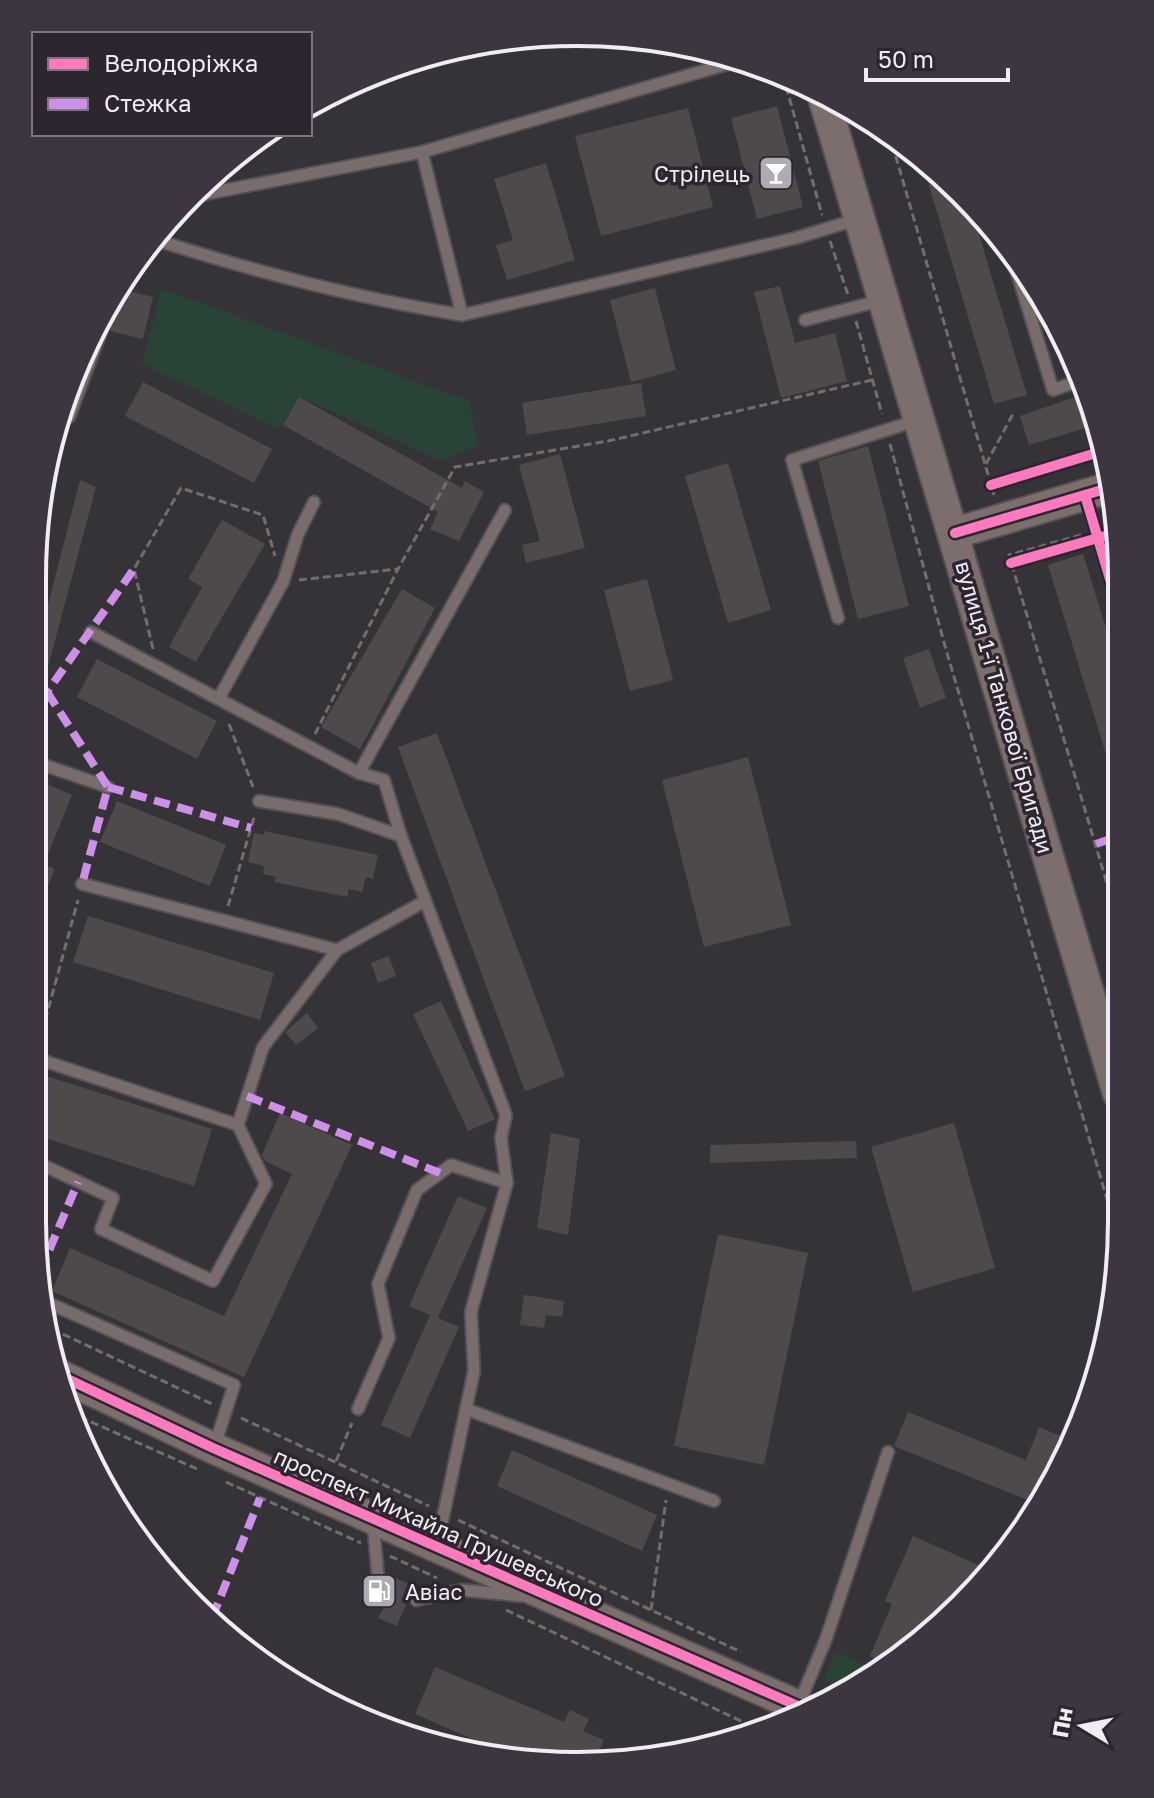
<svg xmlns="http://www.w3.org/2000/svg" width="1154" height="1798" viewBox="0 0 1154 1798" font-family="'Golos Text',sans-serif">
<style>
.green{fill:#2a4337}
.building{fill:#4e4a4c}
.lines{fill:none;stroke-linecap:round;stroke-linejoin:round}
.lane-casing{stroke:#545155;stroke-width:15}
.secondary-casing{stroke:#545155;stroke-width:34}
.path{stroke:#756c6d;stroke-width:3;stroke-dasharray:8 4;stroke-linecap:butt}
.lane{stroke:#796c6c;stroke-width:11}
.secondary{stroke:#7d6e6e;stroke-width:30}
.quiet{stroke:#ce8fe9;stroke-width:8;stroke-dasharray:16 8;stroke-linecap:butt}
.cycleway-casing{stroke:#2d2630;stroke-width:15}
.cycleway{stroke:#fd7abc;stroke-width:10}
.labels{text-anchor:middle;dominant-baseline:central;stroke-width:7;stroke-linejoin:round;paint-order:stroke}
.poi-label{font-size:22px;fill:#f0ecf3;stroke:#2d2630;text-anchor:end}
.street-label{font-size:22px;fill:#f0ecf3;stroke:#2d2630}
.rim{fill:none;stroke:#f0ecf3;stroke-width:4}
</style>
<rect width="100%" height="100%" fill="#363338"/>
<g class="green">
<path d="M162,289L469,401L478,445L442,461L300,397L279,429L142,364Z"/>
<path d="M836,1652L877,1670L851,1692L824,1680Z"/>
</g>
<g class="building">
<path d="M777,106L803,207L757,219L731,118Z"/>
<path d="M688,108L713,207L601,236L575,136Z"/>
<path d="M920,155L970,204L1027,395L994,404Z"/>
<path d="M546,163L575,260L507,280L496,245L513,240L494,179Z"/>
<path d="M780,286L795,343L835,333L847,381L781,398L754,292Z"/>
<path d="M655,288L676,370L631,382L610,300Z"/>
<path d="M120,289L153,297L143,339L110,331L108,323L98,322Z"/>
<path d="M143,382L272,449L254,483L125,416Z"/>
<path d="M641,383L646,416L527,435L522,403Z"/>
<path d="M1087,393L1099,424L1029,445L1020,416Z"/>
<path d="M299,397L462,488L465,481L484,492L459,541L430,529L438,512L283,425Z"/>
<path d="M868,446L909,606L858,619L818,461Z"/>
<path d="M560,454L585,548L526,563L522,545L540,541L519,465Z"/>
<path d="M728,463L771,610L728,623L685,476Z"/>
<path d="M80,480L96,487L41,693L36,692V652Z"/>
<path d="M222,520L265,544L196,662L169,647L202,587L188,579Z"/>
<path d="M1083,554L1120,673V786L1116,787L1048,565Z"/>
<path d="M647,579L673,680L630,691L604,590Z"/>
<path d="M402,589L435,608L360,749L321,727Z"/>
<path d="M929,649L946,698L920,708L903,658Z"/>
<path d="M97,659L217,721L197,759L77,697Z"/>
<path d="M437,733L565,1076L525,1091L398,747Z"/>
<path d="M748,757L791,925L704,947L662,780Z"/>
<path d="M35,779L72,795L44,864L55,869L34,918Z"/>
<path d="M117,801L226,845L210,886L100,842Z"/>
<path d="M264,831L378,855L373,879L366,877L362,892L349,889L347,897L274,882L276,877L263,874L264,866L248,862L254,833L264,835Z"/>
<path d="M88,916L274,973L260,1020L73,962Z"/>
<path d="M389,956L396,976L378,983L371,963Z"/>
<path d="M441,1001L495,1119L468,1131L413,1014Z"/>
<path d="M307,1013L318,1028L296,1045L285,1032Z"/>
<path d="M37,1073L212,1129L194,1186L33,1134V1085Z"/>
<path d="M280,1113L352,1145L244,1377L52,1291L70,1248L224,1316L292,1174L265,1161L262,1155Z"/>
<path d="M954,1123L995,1268L913,1292L871,1147Z"/>
<path d="M551,1133L580,1139L568,1235L537,1228Z"/>
<path d="M856,1141L857,1158L710,1163V1145Z"/>
<path d="M458,1196L487,1208L438,1318L459,1327L410,1438L381,1425L430,1315L409,1306Z"/>
<path d="M718,1234L808,1253L764,1465L674,1446Z"/>
<path d="M524,1295L564,1301L562,1317L546,1315L544,1328L520,1325Z"/>
<path d="M908,1412L1026,1460L1039,1427L1073,1441L1035,1503L894,1446Z"/>
<path d="M512,1450L657,1515L642,1551L497,1486Z"/>
<path d="M913,1536L983,1567L971,1593L887,1663L870,1656L892,1604L885,1601Z"/>
<path d="M395,1578L414,1586L397,1626L378,1618L383,1609L394,1604L389,1593Z"/>
<path d="M435,1667L564,1722L570,1710L589,1719L583,1731L604,1740L595,1760L542,1765L523,1761L415,1714Z"/>
</g>
<g class="lines">
<g class="lane-casing">
<g id="lane">
<path d="M745,59L422,152L462,315L796,238L858,219"/>
<path d="M190,197L422,152"/>
<path d="M153,239C255,272 356,298 462,315"/>
<path d="M1008,243L1053,390L1082,380"/>
<path d="M805,320L883,300"/>
<path d="M69,417L102,329"/>
<path d="M1085,495L1121,616"/>
<path d="M838,618L792,460L918,420"/>
<path d="M91,632L359,773L384,780L401,836L506,1115L501,1138L507,1183L471,1312L474,1371L437,1546"/>
<path d="M219,698L283,582L298,534L314,502"/>
<path d="M35,762L108,787"/>
<path d="M359,773L505,510"/>
<path d="M259,801L338,814L401,836"/>
<path d="M82,884L337,950L425,901"/>
<path d="M35,1058L238,1125L263,1047L337,950"/>
<path d="M32,1160L113,1198L101,1229L213,1281L266,1184L238,1125"/>
<path d="M48,1316L53,1305L234,1385L214,1448"/>
<path d="M358,1409L389,1338L378,1284L417,1190L451,1165L507,1183"/>
<path d="M466,1409L714,1501"/>
<path d="M373,1522L380,1599L386,1601"/>
<path d="M416,1600L462,1590L522,1596"/>
<path d="M798,1706L826,1639L888,1452"/>
</g>
</g>
<g class="secondary-casing">
<g id="secondary">
<path d="M822,92L1118,1093"/>
<path d="M955,533L1112,487"/>
<path d="M57,1374L213,1448L807,1710"/>
</g>
</g>
<g class="path">
<path d="M783,75L822,215"/>
<path d="M889,133L994,495"/>
<path d="M830,241L848,295"/>
<path d="M856,321L882,414"/>
<path d="M890,444L945,646L1118,1237"/>
<path d="M986,464L1013,414"/>
<path d="M1081,535L1009,555L1119,924"/>
<path d="M299,580L398,569"/>
<path d="M153,649L134,569L181,488L263,515L275,556"/>
<path d="M229,724L253,787"/>
<path d="M315,734L398,569L455,467L608,441L872,380"/>
<path d="M228,906L255,814"/>
<path d="M39,1043L78,900"/>
<path d="M52,1329L212,1404"/>
<path d="M69,1412L197,1469"/>
<path d="M241,1418L429,1506"/>
<path d="M336,1461L352,1423"/>
<path d="M226,1482L361,1543"/>
<path d="M458,1520L741,1652"/>
<path d="M390,1556L437,1578"/>
<path d="M506,1610L760,1730"/>
<path d="M651,1610L666,1500"/>
<path d="M824,1691L839,1697"/>
</g>
<use href="#lane" class="lane"/>
<use href="#secondary" class="secondary"/>
<g class="quiet">
<path d="M36,688L47,692L134,569"/>
<path d="M47,692L108,787L82,884"/>
<path d="M108,787L251,828"/>
<path d="M1096,844L1119,836"/>
<path d="M247,1096L440,1173"/>
<path d="M40,1272L78,1182"/>
<path d="M212,1618L260,1498"/>
</g>
<g class="cycleway-casing">
<g id="cycleway">
<path d="M991,485L1106,450"/>
<path d="M1085,495L1121,616"/>
<path d="M955,533L1112,487"/>
<path d="M1011,563L1119,532"/>
<path d="M57,1374L213,1448L807,1710"/>
</g>
</g>
<use href="#cycleway" class="cycleway"/>
</g>
<defs>
<g id="bar-square" transform="scale(1.8)"><rect x="-9" y="-9" width="18" height="18" rx="4" fill="#afabb2" stroke="#2d2630"/><path d="M-6-5H6L.8 .8V4.5H3.5V6h-7V4.5H-.8V.8Z" fill="#fff"/></g>
<g id="fuel-square" transform="scale(1.8)"><rect x="-9" y="-9" width="18" height="18" rx="4" fill="#afabb2" stroke="#2d2630"/><path d="M-5.5-6h7V0h2V4h1.3V-2.5L3-4.5l.8-.8L6-3V5H2.5V1h-1V6h-7ZM-4.2-4.7v3.2H.2V-4.7Z" fill="#fff"/></g>
</defs>
<g fill-rule="evenodd">
<use href="#bar-square" x="776" y="173"/>
<use href="#fuel-square" x="379" y="1591"/>
</g>
<g class="labels">
<g class="poi-label">
<text x="750" y="173">Стрілець</text>
<text x="405" y="1591" text-anchor="start">Авіас</text>
</g>
<g class="street-label">
<text transform="translate(1005 707) rotate(74)">вулиця 1-ї Танкової Бригади</text>
<text transform="translate(439 1527) rotate(24)">проспект Михайла Грушевського</text>
</g>
</g>
<path d="M0 0H1154V1798H0ZM577 46H577A531 531 0 0 1 1108 577V1221A531 531 0 0 1 577 1752H577A531 531 0 0 1 46 1221V577A531 531 0 0 1 577 46Z" fill="#3d3640" fill-rule="evenodd"/>
<path class="rim" d="M577 46H577A531 531 0 0 1 1108 577V1221A531 531 0 0 1 577 1752H577A531 531 0 0 1 46 1221V577A531 531 0 0 1 577 46Z"/>
<rect x="32" y="32" width="280" height="104" fill="#2d2630" stroke="#7b757e" stroke-width="2"/>
<rect x="48" y="58" width="40" height="12" fill="#fd7abc" stroke="#7b757e" stroke-width="2"/>
<text x="104" y="72" font-size="24" fill="#f0ecf3">Велодоріжка</text>
<rect x="48" y="98" width="40" height="12" fill="#ce8fe9" stroke="#7b757e" stroke-width="2"/>
<text x="104" y="112" font-size="24" fill="#f0ecf3">Стежка</text>
<g transform="translate(1082 1726) rotate(280)" stroke="#2d2630" stroke-width="6" paint-order="stroke">
<path d="M0-6L14 30L0 20L-14 30Z" fill="#f0ecf3"/>
<text y="-12" font-size="22" font-weight="bold" text-anchor="middle" fill="#f0ecf3">Пн</text>
</g>
<path d="M866 68v12h142v-12" fill="none" stroke="#f0ecf3" stroke-width="4"/>
<text x="878" y="68" font-size="24" fill="#f0ecf3" stroke="#2d2630" stroke-width="6" paint-order="stroke">50 m</text>
</svg>
